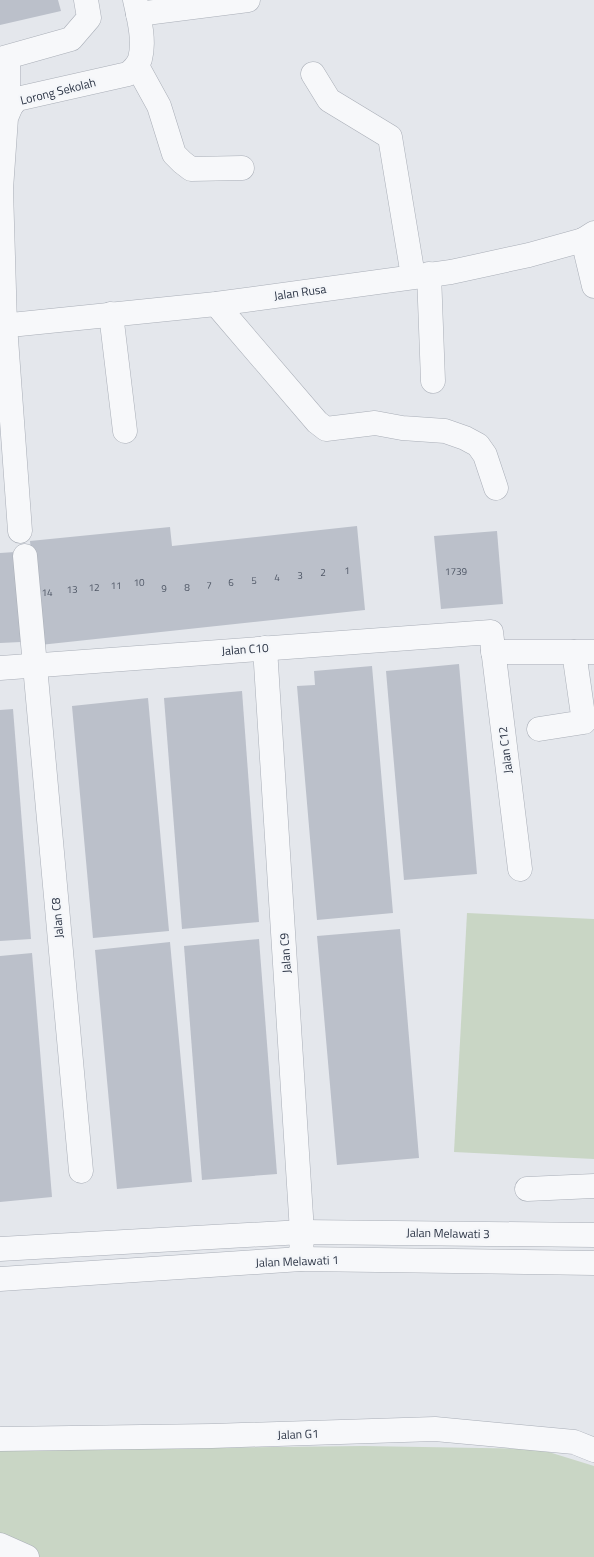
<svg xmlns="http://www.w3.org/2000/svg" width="594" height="1557" viewBox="0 0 594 1557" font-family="'Titillium Web',sans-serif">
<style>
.green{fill:#c9d6c5}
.building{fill:#bbc0ca}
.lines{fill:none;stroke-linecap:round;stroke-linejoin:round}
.minor-casing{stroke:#a9aeb7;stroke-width:25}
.minor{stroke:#f7f8fa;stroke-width:24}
.labels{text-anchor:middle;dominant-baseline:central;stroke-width:4.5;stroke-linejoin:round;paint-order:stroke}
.number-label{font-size:10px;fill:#4f5766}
.street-label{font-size:12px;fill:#2b3445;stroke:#f4f6f9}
</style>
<rect width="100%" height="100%" fill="#e4e7ec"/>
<g class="green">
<path d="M467,913L594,919V1159L454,1152Z"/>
<path d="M0,1444L199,1448L364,1446L539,1449L594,1466V1557H0Z"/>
</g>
<g class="building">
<path d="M0,0H58L61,11L0,25Z"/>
<path d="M357,526L365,610L40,645L30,541L170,527L172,546Z"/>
<path d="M497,531L503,604L441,609L434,536Z"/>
<path d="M15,552L21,642L0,643V553Z"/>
<path d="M459,664L477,874L404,880L386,671Z"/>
<path d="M372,666L393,913L317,920L297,686L315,685L314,671Z"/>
<path d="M242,691L259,922L182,929L164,698Z"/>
<path d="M148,698L169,931L93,938L72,706Z"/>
<path d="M13,709L31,939L0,941V710Z"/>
<path d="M400,929L419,1158L337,1165L317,936Z"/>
<path d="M259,939L277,1174L202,1180L184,946Z"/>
<path d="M170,942L192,1182L117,1189L95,950Z"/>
<path d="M32,953L52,1197L0,1202V956Z"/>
</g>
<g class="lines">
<g class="minor-casing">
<g id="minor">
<path d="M138,14L248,0"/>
<path d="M8,58V94L11,106"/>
<path d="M0,59L71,39L89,18L86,0"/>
<path d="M137,66L159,106L174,154L182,162L191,169L242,168"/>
<path d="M313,74L329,100L390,137L413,276"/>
<path d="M583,240L594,286"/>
<path d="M429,274L433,381"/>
<path d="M216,304L317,422L326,429L375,423L402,428L445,431L465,438L478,445L485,455L496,488"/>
<path d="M111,314L125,431"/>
<path d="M0,326L216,304L451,272L529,255L583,240L594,233"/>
<path d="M20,531L5,325L1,189L6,118L11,106L17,99L128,74C133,70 138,65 140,59C145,41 139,18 135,0"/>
<path d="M25,556L81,1171"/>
<path d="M265,648L302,1232L301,1259"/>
<path d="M493,652H594"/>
<path d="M0,668L491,632L520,869"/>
<path d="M539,729L584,722L574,652"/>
<path d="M527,1189L594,1186"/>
<path d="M0,1249L302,1232L594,1235"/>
<path d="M0,1279L301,1259L594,1263"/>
<path d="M0,1439L212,1436L435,1429L574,1442L594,1450"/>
<path d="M0,1545L27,1557"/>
</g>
</g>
<use href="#minor" class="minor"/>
</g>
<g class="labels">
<g class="number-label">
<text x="347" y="570">1</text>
<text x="456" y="571">1739</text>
<text x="323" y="572">2</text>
<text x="300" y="575">3</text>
<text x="277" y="577">4</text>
<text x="254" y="580">5</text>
<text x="139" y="582">10</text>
<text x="231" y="582">6</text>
<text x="116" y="585">11</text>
<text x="209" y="585">7</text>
<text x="94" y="587">12</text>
<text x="187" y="587">8</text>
<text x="164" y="588">9</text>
<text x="72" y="589">13</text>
<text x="47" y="592">14</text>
</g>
<g class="street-label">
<text transform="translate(58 91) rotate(-14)">Lorong Sekolah</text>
<text transform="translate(300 292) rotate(-8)">Jalan Rusa</text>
<text transform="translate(245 649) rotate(-4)">Jalan C10</text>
<text transform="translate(505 750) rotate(-97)">Jalan C12</text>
<text transform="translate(57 918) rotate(-95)">Jalan C8</text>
<text transform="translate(285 953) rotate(-94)">Jalan C9</text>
<text transform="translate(448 1233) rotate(1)">Jalan Melawati 3</text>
<text transform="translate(297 1261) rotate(-2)">Jalan Melawati 1</text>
<text transform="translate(298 1434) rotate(-2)">Jalan G1</text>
</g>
</g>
</svg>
